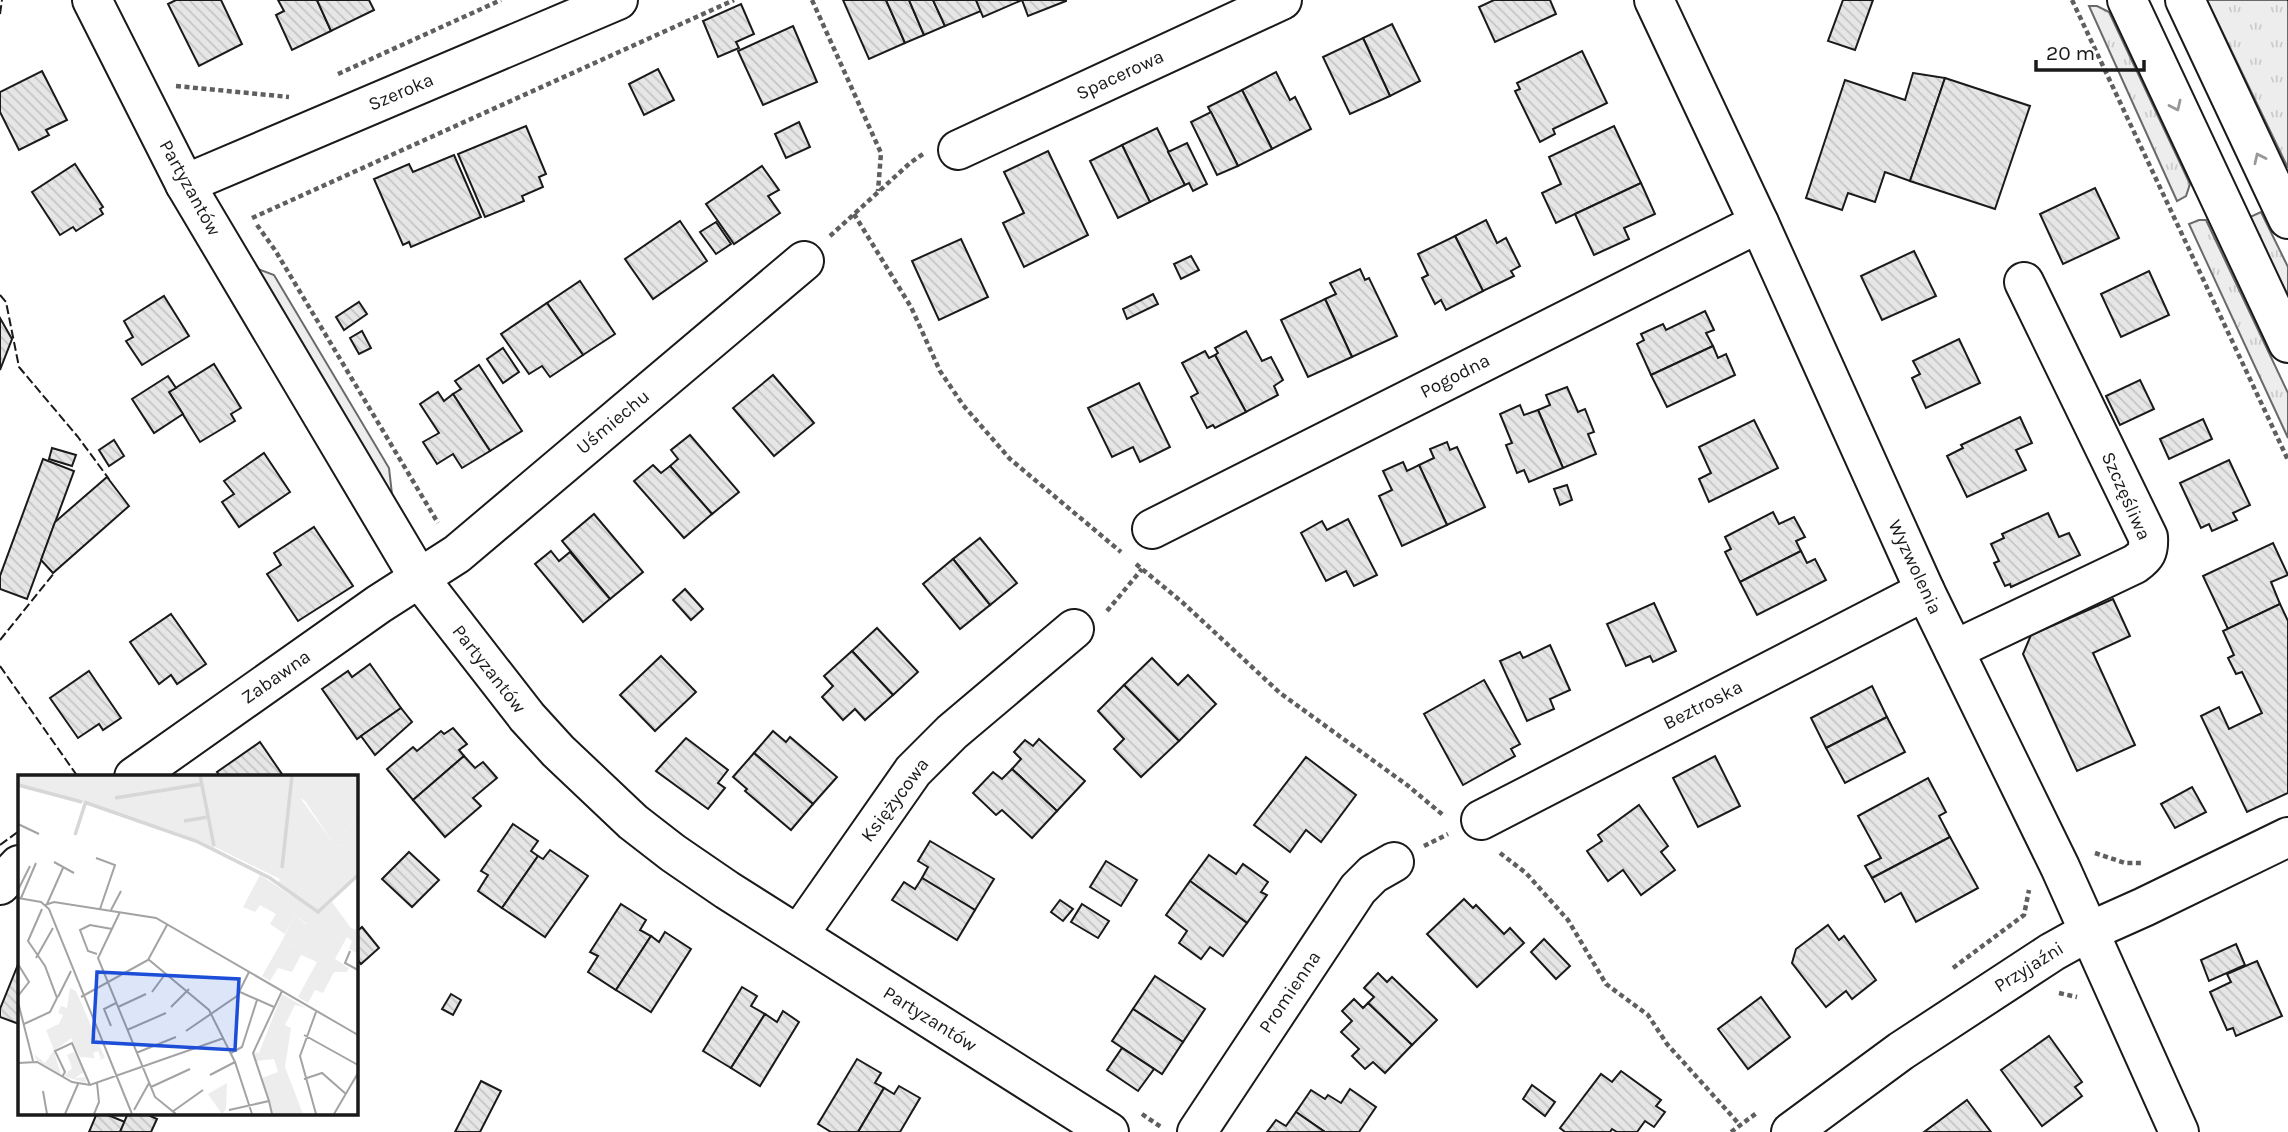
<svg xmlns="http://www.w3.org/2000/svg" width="2288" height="1132" viewBox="0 0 2288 1132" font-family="Karla,sans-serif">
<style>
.grass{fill:url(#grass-tufts);stroke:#6a6a6a;stroke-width:2}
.pitch{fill:#ededed;stroke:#6a6a6a;stroke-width:2}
.building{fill:url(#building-back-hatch);stroke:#1a1a1a;stroke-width:2}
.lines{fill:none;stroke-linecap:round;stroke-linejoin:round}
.minor-casing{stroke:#1a1a1a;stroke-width:42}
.major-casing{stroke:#1a1a1a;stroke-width:42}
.path{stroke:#5f5f5f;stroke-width:4.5;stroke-dasharray:5 3.5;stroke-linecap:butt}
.minor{stroke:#fff;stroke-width:38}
.major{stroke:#fff;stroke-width:38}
.fence{stroke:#1a1a1a;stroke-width:2;stroke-dasharray:9 3.5;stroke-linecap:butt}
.oneway{stroke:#989898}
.labels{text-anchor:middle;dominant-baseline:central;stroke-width:5;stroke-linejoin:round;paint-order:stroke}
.street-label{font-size:19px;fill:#1a1a1a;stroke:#fff}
.inset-river{fill:none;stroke:#d7d7d7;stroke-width:3.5}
.inset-road{fill:none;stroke:#a3a3a3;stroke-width:2}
.view{fill:#1d4ed8;fill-opacity:0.15;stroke:#1d4ed8;stroke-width:3.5}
.inset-edge{fill:none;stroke:#1a1a1a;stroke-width:3.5}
</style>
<defs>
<pattern id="grass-tufts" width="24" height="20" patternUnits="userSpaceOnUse" patternTransform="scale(1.75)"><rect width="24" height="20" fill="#ededed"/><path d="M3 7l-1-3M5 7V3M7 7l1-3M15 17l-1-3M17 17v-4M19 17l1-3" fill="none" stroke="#cbcbcb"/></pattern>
<pattern id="building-back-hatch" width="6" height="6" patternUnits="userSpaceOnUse" patternTransform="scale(1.75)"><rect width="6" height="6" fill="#e6e6e6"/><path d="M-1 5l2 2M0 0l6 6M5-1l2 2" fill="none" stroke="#c5c5c5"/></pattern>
</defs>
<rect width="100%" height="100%" fill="#fff"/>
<g class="grass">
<path d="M2207,0H2288V168Z"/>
<path d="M2089,6H2097L2109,12L2190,184L2186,196L2177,201Z"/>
<path d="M2261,212L2288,267V297L2250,217Z"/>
<path d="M2199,220H2206L2288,393V438L2189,224Z"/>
</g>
<path class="pitch" d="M250,266L274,275L389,468L393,503Z"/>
<g class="building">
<path d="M176,0H221L242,44L199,66L168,4Z"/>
<path d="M278,0H317L331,31L292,50L276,15L284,11Z"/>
<path d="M317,0H369L374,10L331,31Z"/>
<path d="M843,0H886L905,43L869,59Z"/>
<path d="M886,0H909L924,35L905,43Z"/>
<path d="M909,0H933L945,26L924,35Z"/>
<path d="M933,0H976L981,11L945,26Z"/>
<path d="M976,0H1022L983,17Z"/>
<path d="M1022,0H1066V1L1028,16Z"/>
<path d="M1494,0H1550L1556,14L1495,42L1479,7Z"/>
<path d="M1843,0H1873L1855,50L1828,41Z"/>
<path d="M741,4L754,34L736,42L739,48L718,57L703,21Z"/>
<path d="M1392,24L1420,81L1390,96L1363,38Z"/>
<path d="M793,26L817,82L763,105L738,51Z"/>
<path d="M1363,38L1390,96L1350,114L1323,57Z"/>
<path d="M1582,51L1607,103L1553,129L1555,134L1540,142L1515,91L1520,89L1517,83Z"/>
<path d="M658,69L674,100L644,115L629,84Z"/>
<path d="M42,71L67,120L46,130L49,135L19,150L0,112V92Z"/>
<path d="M1276,72L1290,100L1295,97L1311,129L1272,149L1242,90Z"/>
<path d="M1913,73L1945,78L1910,181L1885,172L1875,202L1848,193L1842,210L1806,198L1845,80L1905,100Z"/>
<path d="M1945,78L2030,106L1995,209L1910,181Z"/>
<path d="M1242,90L1272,149L1238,166L1208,107Z"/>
<path d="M1211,112L1238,166L1217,175L1191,122Z"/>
<path d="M799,122L810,147L786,158L775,134Z"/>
<path d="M526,126L546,174L539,177L543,187L522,196L524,201L485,217L458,154Z"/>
<path d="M1614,126L1641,183L1556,223L1542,193L1561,184L1549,157Z"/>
<path d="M1157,128L1185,185L1150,202L1122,145Z"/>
<path d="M1187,143L1207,184L1193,191L1189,183L1185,185L1168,152Z"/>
<path d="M1122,145L1150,202L1118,218L1090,161Z"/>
<path d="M1048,151L1088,235L1024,267L1003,223L1024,213L1004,172Z"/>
<path d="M454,155L481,217L411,247L409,242L403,245L374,179L409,164L413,172Z"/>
<path d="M75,164L103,207L100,209L103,214L76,231L73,227L60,235L32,192Z"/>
<path d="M762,166L779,190L768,196L780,213L734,244L706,204Z"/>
<path d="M1641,183L1655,214L1624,228L1629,239L1594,255L1575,214Z"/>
<path d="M2095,188L2119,238L2063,264L2040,214Z"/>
<path d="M1486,220L1497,243L1506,238L1520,266L1511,271L1514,276L1483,291L1455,236Z"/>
<path d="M680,221L707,261L653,299L625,259Z"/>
<path d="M716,222L731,244L716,254L700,232Z"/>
<path d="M1455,236L1483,291L1446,310L1441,300L1435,304L1422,278L1428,275L1418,254Z"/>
<path d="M961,239L988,297L939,320L912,261Z"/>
<path d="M1914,251L1936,296L1882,320L1861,276Z"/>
<path d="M1191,256L1199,270L1181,279L1174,264Z"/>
<path d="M1360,269L1365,280L1369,278L1397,336L1352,357L1325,299L1336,294L1330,283Z"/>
<path d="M2149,271L2169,315L2121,337L2101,294Z"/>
<path d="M580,281L615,334L583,355L547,303Z"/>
<path d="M1153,294L1158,304L1127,319L1123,309Z"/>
<path d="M164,296L189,336L142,365L126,341L133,337L124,321Z"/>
<path d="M1325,299L1352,357L1308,377L1281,320Z"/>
<path d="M359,302L367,314L344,330L336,317Z"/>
<path d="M547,303L583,355L550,377L542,366L529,374L501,334Z"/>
<path d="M1705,311L1714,330L1706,333L1713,346L1651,375L1637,344L1644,340L1641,334L1663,324L1666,330Z"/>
<path d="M0,318L12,339L0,370Z"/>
<path d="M362,331L371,348L359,354L350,338Z"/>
<path d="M1246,331L1262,361L1271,357L1283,380L1274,386L1278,395L1246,412L1215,355L1218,353L1215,348Z"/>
<path d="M1959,339L1980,383L1926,408L1912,378L1920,374L1913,361Z"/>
<path d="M1713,346L1718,358L1726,354L1735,375L1667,407L1651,375Z"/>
<path d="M503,348L519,372L503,383L487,359Z"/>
<path d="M1205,351L1209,358L1215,355L1246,412L1215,428L1213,425L1207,428L1191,397L1198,393L1182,363Z"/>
<path d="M214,364L241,408L231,414L235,421L200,442L169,392Z"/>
<path d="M479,365L522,431L490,451L453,394L461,389L455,381Z"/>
<path d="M773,375L814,423L774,456L733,408Z"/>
<path d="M168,376L176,388L169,392L183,414L154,433L132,399Z"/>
<path d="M2140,380L2154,409L2120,425L2106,396Z"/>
<path d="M1139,383L1170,447L1140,462L1133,447L1112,457L1088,408Z"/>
<path d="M1567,387L1578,412L1585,409L1594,432L1588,434L1596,454L1563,468L1538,410L1550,405L1546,395Z"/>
<path d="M438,392L444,401L453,394L490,451L462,468L453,454L437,464L423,442L439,433L420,404Z"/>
<path d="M1520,405L1524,415L1538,410L1563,468L1529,482L1524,470L1517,473L1506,445L1512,443L1500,414Z"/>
<path d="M2020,417L2032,443L2016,450L2026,470L1967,497L1947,456L1963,448L1961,445Z"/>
<path d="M2203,419L2212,439L2169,459L2160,439Z"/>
<path d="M1754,420L1778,468L1709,502L1699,479L1711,473L1699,447Z"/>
<path d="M690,435L739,492L712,514L670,466L678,459L671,450Z"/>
<path d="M114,440L124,456L109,466L99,450Z"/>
<path d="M1447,442L1450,450L1457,447L1485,507L1447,525L1419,465L1434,458L1430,449Z"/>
<path d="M52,448L76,455L72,466L49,459Z"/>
<path d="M264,453L290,492L239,527L222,502L234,494L224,481Z"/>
<path d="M43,459L74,471L27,599L0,589V576Z"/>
<path d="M2229,460L2250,505L2233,513L2237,520L2212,531L2209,524L2201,528L2180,483Z"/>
<path d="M1403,462L1407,471L1419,465L1447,525L1402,546L1379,496L1392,490L1383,471Z"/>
<path d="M653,465L661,473L670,466L712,514L684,538L634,481Z"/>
<path d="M107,477L129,506L53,573L41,560L55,522Z"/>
<path d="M1567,485L1572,500L1560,505L1554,489Z"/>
<path d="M1773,512L1779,524L1794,517L1805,537L1796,541L1801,551L1740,582L1725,552L1731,549L1725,537Z"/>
<path d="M2048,513L2059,537L2069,533L2080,555L2011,587L2010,584L2005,586L1994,563L1999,561L1991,544L2004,538L2002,534Z"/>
<path d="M594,514L643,572L610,599L562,541Z"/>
<path d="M1348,519L1377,575L1354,586L1346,571L1326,581L1301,533L1322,521L1327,530Z"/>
<path d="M314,527L353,586L298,621L267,574L281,565L274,553Z"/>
<path d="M980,538L1017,583L990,605L953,559Z"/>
<path d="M2273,543L2288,575L2271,582L2280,604L2228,629L2203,576Z"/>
<path d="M551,551L559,561L570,552L610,599L583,622L535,564Z"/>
<path d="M1801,551L1807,563L1815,559L1826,580L1757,615L1740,582Z"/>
<path d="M953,559L990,605L960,629L923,584Z"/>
<path d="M685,589L703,609L691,620L673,600Z"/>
<path d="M2113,599L2130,636L2093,653L2135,745L2077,771L2023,654L2031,635Z"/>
<path d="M1654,603L1676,651L1653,662L1650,656L1626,666L1607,624Z"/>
<path d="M2280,604L2288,621V793L2247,812L2201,716L2219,707L2229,729L2262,713L2242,672L2236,674L2228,658L2234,655L2223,631Z"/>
<path d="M171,614L206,664L177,684L171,675L159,684L130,642Z"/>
<path d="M877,628L918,672L893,695L852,651Z"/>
<path d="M1550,645L1570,690L1550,699L1554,709L1527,721L1500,661L1520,652L1523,658Z"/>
<path d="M852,651L893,695L865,720L855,709L843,720L822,697L833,686L824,676Z"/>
<path d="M661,656L696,692L655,731L620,695Z"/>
<path d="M1152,658L1178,685L1188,675L1216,704L1179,741L1124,685Z"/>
<path d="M370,664L401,708L357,739L322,689L348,671L352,677Z"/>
<path d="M89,671L121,718L103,730L99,724L78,738L50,698Z"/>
<path d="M1484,680L1520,744L1511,749L1515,756L1463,785L1424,714Z"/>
<path d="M1124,685L1179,741L1141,777L1114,749L1124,739L1098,711Z"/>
<path d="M1872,686L1887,717L1826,748L1811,718Z"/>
<path d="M401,708L412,722L375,755L361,736Z"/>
<path d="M1887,717L1905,752L1845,783L1826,748Z"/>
<path d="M453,728L467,744L459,750L464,756L413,800L387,769L413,747L417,751L441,731L444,734Z"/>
<path d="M773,731L786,742L790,737L837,777L813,804L754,753Z"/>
<path d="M686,738L728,770L718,783L725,788L708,809L656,771Z"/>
<path d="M1039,739L1085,781L1057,811L1012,769L1021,759L1014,752L1025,740L1033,746Z"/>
<path d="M260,742L284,777H221L217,772Z"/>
<path d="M754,753L813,804L791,830L745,791L747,789L733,777Z"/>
<path d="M464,756L475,768L483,762L497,778L473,798L481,806L445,837L413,800Z"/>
<path d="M1715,756L1740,806L1698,827L1673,778Z"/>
<path d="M1306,757L1356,795L1321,842L1306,830L1290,852L1254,825Z"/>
<path d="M1012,769L1057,811L1032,838L1002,810L996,815L973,793L993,772L1002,779Z"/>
<path d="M1928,778L1946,812L1939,816L1950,837L1872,878L1865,866L1881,858L1858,816Z"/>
<path d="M2192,787L2206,812L2175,828L2161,804Z"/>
<path d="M1639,805L1668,846L1661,852L1675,870L1641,895L1623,870L1608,881L1587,851L1602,841L1598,835Z"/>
<path d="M513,824L538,841L531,851L538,856L502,908L478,891L488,875L481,871Z"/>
<path d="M1950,837L1978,888L1916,922L1901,893L1885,902L1872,878Z"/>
<path d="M930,841L994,879L975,910L922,878L928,867L918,861Z"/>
<path d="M550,850L588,876L545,937L502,908L538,856L543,859Z"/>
<path d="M409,852L439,880L412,907L382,879Z"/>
<path d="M1209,855L1236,874L1243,864L1268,882L1261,892L1267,895L1247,923L1190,881Z"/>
<path d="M1106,861L1137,880L1121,906L1090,887Z"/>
<path d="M922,878L975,910L957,940L892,900L904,882L915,889Z"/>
<path d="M1190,881L1247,923L1223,956L1210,947L1201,959L1179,943L1187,931L1166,915Z"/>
<path d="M1464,899L1473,908L1476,905L1504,934L1510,928L1524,943L1477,987L1427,934Z"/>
<path d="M1060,900L1073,909L1063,921L1051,912Z"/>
<path d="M621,904L646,920L640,930L651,936L616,990L588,972L598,956L590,952Z"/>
<path d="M1082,904L1109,921L1098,938L1071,922Z"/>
<path d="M1828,925L1839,940L1844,936L1876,980L1852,999L1846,991L1826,1007L1792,963L1796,949Z"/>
<path d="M362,927L379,948L361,964L355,957V933Z"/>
<path d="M665,932L691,949L651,1012L616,990L651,936L659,942Z"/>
<path d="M1544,939L1570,966L1556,979L1531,952Z"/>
<path d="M2236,944L2245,965L2209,981L2201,960Z"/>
<path d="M2257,961L2282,1016L2236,1036L2233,1028L2227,1030L2210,992L2231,982L2227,974Z"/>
<path d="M19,962V1024L0,1017V1009Z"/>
<path d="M1378,973L1387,982L1392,977L1437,1020L1412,1045L1368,1003L1374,997L1364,988Z"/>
<path d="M1155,976L1205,1009L1183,1042L1133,1009Z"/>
<path d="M742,987L757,996L751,1006L765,1014L731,1068L703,1051Z"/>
<path d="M451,994L461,1000L453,1015L442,1009Z"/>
<path d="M1761,997L1790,1037L1748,1069L1718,1029Z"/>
<path d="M1354,999L1363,1008L1368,1003L1412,1045L1385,1073L1373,1062L1365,1069L1352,1056L1359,1049L1341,1032L1352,1021L1342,1011Z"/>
<path d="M1133,1009L1183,1042L1162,1074L1112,1041Z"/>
<path d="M783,1011L799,1022L760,1086L731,1068L765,1014L777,1022Z"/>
<path d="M2049,1036L2082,1082L2075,1087L2082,1096L2042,1126L2001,1070Z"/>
<path d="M1122,1048L1154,1069L1138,1091L1107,1070Z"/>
<path d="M857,1059L881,1073L875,1083L884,1088L858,1132H831L818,1124Z"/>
<path d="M1621,1071L1661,1100L1656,1106L1665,1112L1654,1127L1645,1121L1637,1132H1617L1612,1129L1610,1132H1565L1560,1128L1601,1074L1612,1082Z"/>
<path d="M481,1081L501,1091L480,1132H455Z"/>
<path d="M1532,1085L1555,1102L1545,1116L1523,1099Z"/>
<path d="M899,1086L920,1098L900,1132H858L884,1088L894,1094Z"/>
<path d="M1350,1089L1376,1107L1359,1132H1325L1296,1112L1311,1090L1325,1099L1328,1095L1341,1103Z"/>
<path d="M1967,1100L1991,1132H1924Z"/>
<path d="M1296,1112L1325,1132H1267L1276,1120L1286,1126Z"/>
<path d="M97,1113H103L125,1122L120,1132H89Z"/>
<path d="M128,1113H144L157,1119L151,1132H120Z"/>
</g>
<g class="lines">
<g class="minor-casing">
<g id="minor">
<path d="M92,0L185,184L419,578L527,717L558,751L633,822L673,853L727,890L1109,1132"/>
<path d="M1654,0L1759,223L1925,591L2060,867L2179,1132"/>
<path d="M958,150L1282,0"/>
<path d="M185,184L618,0"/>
<path d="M1152,529L1759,223"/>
<path d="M1954,650L2135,564C2146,556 2149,552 2148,537L2024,282"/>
<path d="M134,777L379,604L457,554L804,261"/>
<path d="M1481,820L1925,591"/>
<path d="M0,885L19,865"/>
<path d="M799,934L913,771L952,732L1074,629"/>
<path d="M1197,1132L1358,889L1373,874L1394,862"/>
<path d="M1791,1132L1901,1051L2052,952L2088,932L2144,907L2288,837"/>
</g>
</g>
<g class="major-casing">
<g id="major">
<path d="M2127,0L2288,343"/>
<path d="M2185,0L2288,219"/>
</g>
</g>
<g class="path">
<path d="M812,0L881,153L878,191"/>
<path d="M2072,0L2288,460"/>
<path d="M338,74L501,0"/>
<path d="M176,86L289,97"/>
<path d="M854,214L911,307L940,371L963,405L1010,459L1121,552"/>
<path d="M252,218L734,0"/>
<path d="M257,225L275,250L438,523"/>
<path d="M830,236L910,163L923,154"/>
<path d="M1136,564L1182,602L1280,693L1407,785L1443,815"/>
<path d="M1107,611L1142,569"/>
<path d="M1424,846L1448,834"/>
<path d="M1500,853L1526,873L1568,920L1606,984L1648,1015L1667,1044L1740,1125"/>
<path d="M2095,853L2125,863H2144"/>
<path d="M1953,968L2024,915L2029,890"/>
<path d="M2059,993L2077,997"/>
<path d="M1142,1114L1161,1127"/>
<path d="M1731,1132L1758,1112"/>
</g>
<use href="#minor" class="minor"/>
<use href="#major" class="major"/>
<g class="fence">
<path d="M2288,0V1"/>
<path d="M0,14L2,0"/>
<path d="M0,295L6,302L19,367L78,437L109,479"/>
<path d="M0,640L55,572"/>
<path d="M0,666L78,777"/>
<path d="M0,845L19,831"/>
</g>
</g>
<defs><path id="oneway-chevron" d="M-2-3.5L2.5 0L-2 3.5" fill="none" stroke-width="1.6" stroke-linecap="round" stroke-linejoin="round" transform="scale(1.75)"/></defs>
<g class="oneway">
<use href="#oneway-chevron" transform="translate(2176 106) rotate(65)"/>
<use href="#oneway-chevron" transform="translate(2259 158) rotate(-115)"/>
</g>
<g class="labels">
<g class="street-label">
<text transform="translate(1120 75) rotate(-25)">Spacerowa</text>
<text transform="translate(401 92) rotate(-23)">Szeroka</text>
<text transform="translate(190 188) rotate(61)">Partyzantów</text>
<text transform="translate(1455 376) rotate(-27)">Pogodna</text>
<text transform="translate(613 422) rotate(-40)">Uśmiechu</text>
<text transform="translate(2126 496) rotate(66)">Szczęśliwa</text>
<text transform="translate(1915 567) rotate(65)">Wyzwolenia</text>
<text transform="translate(489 669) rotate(52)">Partyzantów</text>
<text transform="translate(276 677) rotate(-35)">Zabawna</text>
<text transform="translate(1703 705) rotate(-27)">Beztroska</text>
<text transform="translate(895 800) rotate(-53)">Księżycowa</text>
<text transform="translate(2029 967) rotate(-32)">Przyjaźni</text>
<text transform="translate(1290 992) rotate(-56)">Promienna</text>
<text transform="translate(930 1019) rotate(32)">Partyzantów</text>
</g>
</g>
<g transform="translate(18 775)">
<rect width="340" height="340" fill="#fff"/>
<path d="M242,100L300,138L314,127L333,153L339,155V178L331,174L334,166L329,162L317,184L331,193L329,197H316L305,218L297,215L290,228L280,222L299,187L283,180L274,197L260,193L252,206L244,201L264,166L276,172L289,149L277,141L267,159L252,149L258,139L242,130L237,137L225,132ZM52,213L58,216L87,283L80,285L83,283L80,276L75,278L77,283L62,282L53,263L36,276L43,300L19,286L16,279L27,288L36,275L28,255L41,249L45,240L40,238L43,231L49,233ZM264,219L288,233L277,230L267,250L273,253L267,292L285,339H255L244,303L260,297L256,284L238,286L236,277L241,278ZM56,277L66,297L57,303L67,302L68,308L46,301L54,293L49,280ZM209,308L208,334L204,339L190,319Z" fill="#ededed"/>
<path d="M282,6L326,56L339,43V64L324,71L315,68L287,26L276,19L275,13ZM277,141L289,150L276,172L264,166Z" fill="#ededed"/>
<path d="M0,0H183L197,73L261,108L274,0H339V43L326,56L282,7L275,13L315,68L324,71L339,63V103L300,138L251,104L178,67L45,21L0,11Z" fill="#ededed"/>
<path d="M183,0H274L262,104L197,72Z" fill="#ededed"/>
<path d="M56 269a10 10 0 1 1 20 0a10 10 0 1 1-20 0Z" fill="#ededed"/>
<path class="inset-river" d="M182,0L196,71M0,10L64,27M97,23L184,9M66,27L178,66L252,103L300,137L340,100M166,46L190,42M57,60L67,29M264,93L274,0"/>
<path class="inset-road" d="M0,49L21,59M78,83L97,90L82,134M36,87L56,98M0,115L12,91M0,123L23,127L31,134L114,339M3,123L18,88M29,129L45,93M27,130L36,127L138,143L340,260M93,135L103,116M102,137L80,183L137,322L158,339M332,176L327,188L340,195M79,179L70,176L62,155L72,150L94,154M18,183L35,153M130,184L191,235L217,287L234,339M0,189L11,207L0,221M134,217L148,198M222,217L256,232M40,222L53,196M63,222L130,185L149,150M0,227L15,286M100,232L128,219M153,232L171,214M6,249L32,237L39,223L27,191L10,166L24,134M93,251L86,234L98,228M109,255L148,238M168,256L219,221L231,197M286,260L340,290M118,278L158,262M213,278L224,272L239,225M0,288L19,287L54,307L72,310L206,263M192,300L217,287M44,302L47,297L37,276L54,268L72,310M286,304L304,298L328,319M133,312L172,294M25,316L29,339M251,326L235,278L264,216M116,335L131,308M211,335L251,326L254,339M154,337L185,315M47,339L60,309M76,339L81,327L79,308M298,339L282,281L298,237M316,339L340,298"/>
<path class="view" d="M79,197L221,204L217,275L75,267Z"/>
<rect width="340" height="340" class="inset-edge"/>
</g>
<path d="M2036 60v10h108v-10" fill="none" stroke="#1a1a1a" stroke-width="3.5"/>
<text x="2046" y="60" font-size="21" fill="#1a1a1a" stroke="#ffffff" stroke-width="5" paint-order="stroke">20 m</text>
</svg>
